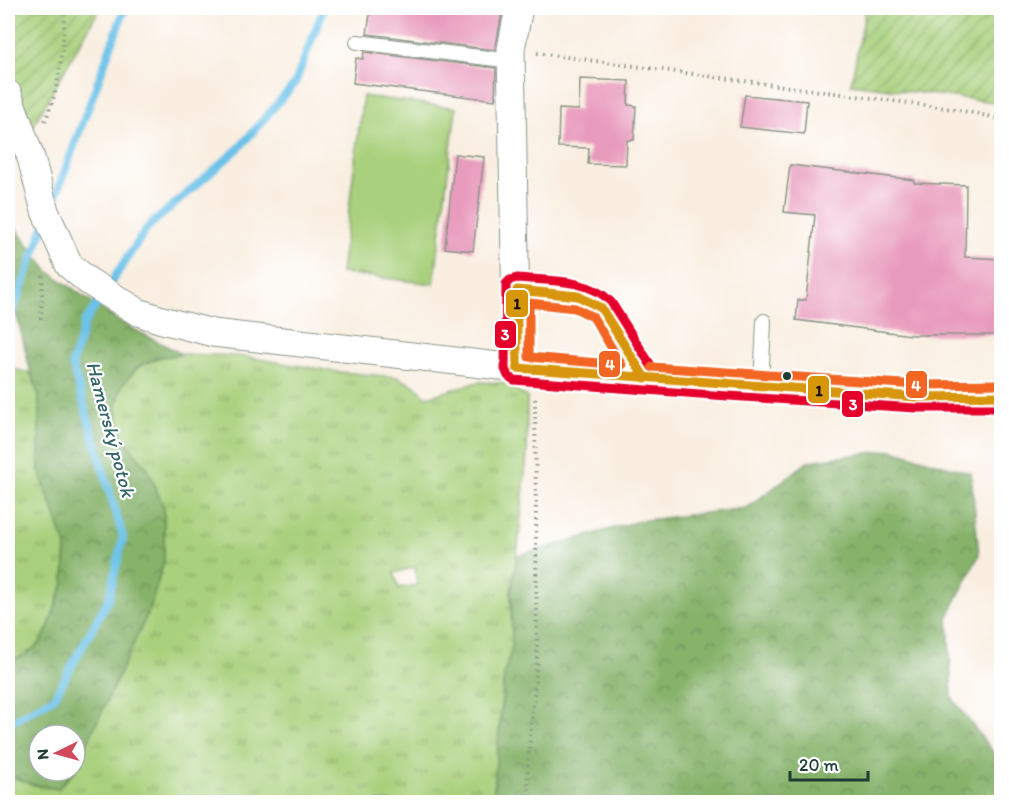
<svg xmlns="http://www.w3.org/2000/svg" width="1009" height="810" viewBox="0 0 1009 810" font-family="Itim,sans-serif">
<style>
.grass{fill:url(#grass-tufts);stroke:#648658;stroke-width:1.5;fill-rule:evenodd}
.forest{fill:url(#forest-crowns);stroke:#527850;stroke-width:1.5}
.garden{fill:url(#garden-furrows);stroke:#648658;stroke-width:1.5}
.pitch{fill:#a9d07b;stroke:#648658;stroke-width:1.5}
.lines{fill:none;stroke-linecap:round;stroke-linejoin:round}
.stream{stroke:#6cc2e9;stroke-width:8}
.building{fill:#e99bbd}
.lane-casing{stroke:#8c968a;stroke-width:16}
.street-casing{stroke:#8c968a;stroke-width:29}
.path{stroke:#8c968a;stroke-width:4;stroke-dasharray:1.5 4.5;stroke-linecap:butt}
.lane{stroke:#fff;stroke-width:14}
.street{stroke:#fff;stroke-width:27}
.bus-1-casing{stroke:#fff;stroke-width:14}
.bus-2-casing{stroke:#fff;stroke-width:14}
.bus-3-casing{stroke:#fff;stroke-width:14}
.bus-1{stroke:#d79608;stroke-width:9}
.bus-2{stroke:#e4002b;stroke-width:9}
.bus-3{stroke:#f26522;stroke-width:9}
.bus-dot{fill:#1f3d34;stroke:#fff;stroke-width:2}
.labels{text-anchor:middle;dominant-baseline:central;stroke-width:4.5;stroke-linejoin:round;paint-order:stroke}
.water-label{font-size:20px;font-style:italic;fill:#36656a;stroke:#fff}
.line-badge{stroke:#fff;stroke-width:2}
.badge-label{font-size:16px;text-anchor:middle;font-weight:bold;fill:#fff}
.pale-badge-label{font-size:16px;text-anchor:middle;font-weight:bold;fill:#111}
</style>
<defs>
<pattern id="grass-tufts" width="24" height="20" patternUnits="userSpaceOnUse" patternTransform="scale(1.5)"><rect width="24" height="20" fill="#a9d07b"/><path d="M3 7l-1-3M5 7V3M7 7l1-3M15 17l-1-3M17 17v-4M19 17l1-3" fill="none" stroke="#89aa66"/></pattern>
<pattern id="forest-crowns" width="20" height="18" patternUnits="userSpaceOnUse" patternTransform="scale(1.5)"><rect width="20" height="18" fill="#86b26b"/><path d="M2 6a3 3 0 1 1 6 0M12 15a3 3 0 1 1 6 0" fill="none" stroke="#6d9259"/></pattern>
<pattern id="garden-furrows" width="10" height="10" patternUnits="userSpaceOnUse" patternTransform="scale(1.5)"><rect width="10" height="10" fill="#a9d07b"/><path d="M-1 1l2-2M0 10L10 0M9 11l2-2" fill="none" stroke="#89aa66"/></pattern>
</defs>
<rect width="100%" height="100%" fill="#fff"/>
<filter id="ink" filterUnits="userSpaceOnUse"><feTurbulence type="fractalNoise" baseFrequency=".0167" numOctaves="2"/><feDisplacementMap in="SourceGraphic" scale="12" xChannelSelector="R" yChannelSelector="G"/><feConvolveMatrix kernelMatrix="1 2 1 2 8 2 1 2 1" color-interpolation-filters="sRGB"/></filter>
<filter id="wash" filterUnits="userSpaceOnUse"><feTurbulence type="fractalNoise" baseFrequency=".008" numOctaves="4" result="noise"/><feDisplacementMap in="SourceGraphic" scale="24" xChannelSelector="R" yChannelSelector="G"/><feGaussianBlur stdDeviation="1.35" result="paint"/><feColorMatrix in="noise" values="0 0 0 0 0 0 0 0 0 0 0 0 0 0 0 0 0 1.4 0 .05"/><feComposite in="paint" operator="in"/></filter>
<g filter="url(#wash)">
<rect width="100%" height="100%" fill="#f9eee0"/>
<g class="grass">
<path d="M182,354L239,356L338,372L397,377L415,386L427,397L478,382L506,383L527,397V454L517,556L511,592L512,647L504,675L493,802H8V775L31,784L58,788L75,771L103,705L149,611L164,561L148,469L122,437L116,404L122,385L139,366L161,357ZM415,567L417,585L399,588L394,573Z"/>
<path d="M11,369L31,373L39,396V470L66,546L64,583L48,628L41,642L24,656L8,660V370Z"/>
</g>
<g class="forest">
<path d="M11,222L48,271L120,322L182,354L161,357L139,366L122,385L116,404L122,437L148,469L164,508V561L149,611L75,769V735H39V771H73L58,789L31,784L8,775V660L24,656L41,642L48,628L64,583L66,546L39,470V396L31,373L11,291Z"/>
<path d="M892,450L971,473L979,555L948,616L952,698L1001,763V802H493L504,675L512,647L511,592L517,556L639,521L747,508L809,461Z"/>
</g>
<g class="garden">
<path d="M8,8H100L10,167L11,291L8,299Z"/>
<path d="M866,8H1001V103L851,84Z"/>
</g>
<path class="pitch" d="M363,96L456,108L434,284L341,273Z"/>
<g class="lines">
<g class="stream">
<path d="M52,206L125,8"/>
<path d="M8,325L44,226"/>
<path d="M8,721L10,722L54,698L109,598L123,537L72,364L85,322L147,228L239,148L295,83L324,8"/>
</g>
</g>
<g id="blocks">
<g class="building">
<path d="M371,8H503L495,50L367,34Z"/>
<path d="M364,52L496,68L495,100L353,83L356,58L363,59Z"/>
<path d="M580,79L629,81L628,105L636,106L634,140H627L626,165L588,164L589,148L558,147L559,109L579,110Z"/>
<path d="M745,95L807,101L804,134L740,127Z"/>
<path d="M455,154L484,157L473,251L445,248Z"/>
<path d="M790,165L914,180V183L966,185L965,257L1002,259V335H911L796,320L798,300H806L815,215L784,212Z"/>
</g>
</g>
</g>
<g filter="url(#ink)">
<use href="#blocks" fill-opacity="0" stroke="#8c968a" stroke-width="1.5"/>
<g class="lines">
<g class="lane-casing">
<g id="lane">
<path d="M357,42L512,61"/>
<path d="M761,387L764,321"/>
</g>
</g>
<g class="street-casing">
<g id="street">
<path d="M8,94L31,158L45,211L69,265L88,281L138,312L162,320L213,333L517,368L761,387L945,397L1002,396"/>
<path d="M517,290L578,296L601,308L645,378"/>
<path d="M517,368L511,49L519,8"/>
</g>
</g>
<g class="path">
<path d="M537,53L953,109L988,116L1002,121"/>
<path d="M45,121C61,85 63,46 65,8"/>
<path d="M41,319L43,272"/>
<path d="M530,802L527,772L537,662L535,396"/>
</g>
<use href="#lane" class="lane"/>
<use href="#street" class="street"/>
<g class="bus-1-casing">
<path id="bus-1" d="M645,378L601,308L578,296L517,290V368L917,397L1002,396"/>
</g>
<g class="bus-2-casing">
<path id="bus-2" d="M652,367L611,302C589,278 547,281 517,278L510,280L506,284L505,369L508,376L514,380L713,395L916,408H1002"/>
</g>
<g class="bus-3-casing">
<g id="bus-3">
<path d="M529,303L575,308L593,317L622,365L529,357Z"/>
<path d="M652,367L918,385L1001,384"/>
</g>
</g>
<use href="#bus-1" class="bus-1"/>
<use href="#bus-2" class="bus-2"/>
<use href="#bus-3" class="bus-3"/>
</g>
</g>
<circle class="bus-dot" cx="787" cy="376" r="5"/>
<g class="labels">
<g class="water-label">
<text transform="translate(111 429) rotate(75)">Hamerský potok</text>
</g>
</g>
<g class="line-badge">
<rect x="505" y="289" width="24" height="29" rx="6" fill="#d79608"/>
<rect x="494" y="320" width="23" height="29" rx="6" fill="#e4002b"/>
<rect x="598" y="350" width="23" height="28" rx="6" fill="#f26522"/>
<rect x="905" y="370" width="23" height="29" rx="6" fill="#f26522"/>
<rect x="807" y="375" width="23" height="29" rx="6" fill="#d79608"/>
<rect x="841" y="390" width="23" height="28" rx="6" fill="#e4002b"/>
</g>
<g class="badge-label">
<text x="505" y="340">3</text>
<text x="610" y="370">4</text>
<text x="916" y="391">4</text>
<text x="853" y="410">3</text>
</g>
<g class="pale-badge-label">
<text x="517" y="309">1</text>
<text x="819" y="396">1</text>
</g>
<rect width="1009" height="810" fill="none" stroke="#fff" stroke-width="30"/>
<g transform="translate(57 753) rotate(265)"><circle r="28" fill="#ffffff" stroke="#a5b1ae" stroke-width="1.5"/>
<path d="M0-4.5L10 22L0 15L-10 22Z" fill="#d1495b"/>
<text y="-9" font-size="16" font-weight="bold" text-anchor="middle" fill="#1f3d34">N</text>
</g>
<path d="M790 771v9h78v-9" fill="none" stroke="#1f3d34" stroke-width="3"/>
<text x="799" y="771" font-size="18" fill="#1f3d34" stroke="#ffffff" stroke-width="4.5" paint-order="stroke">20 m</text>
</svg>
